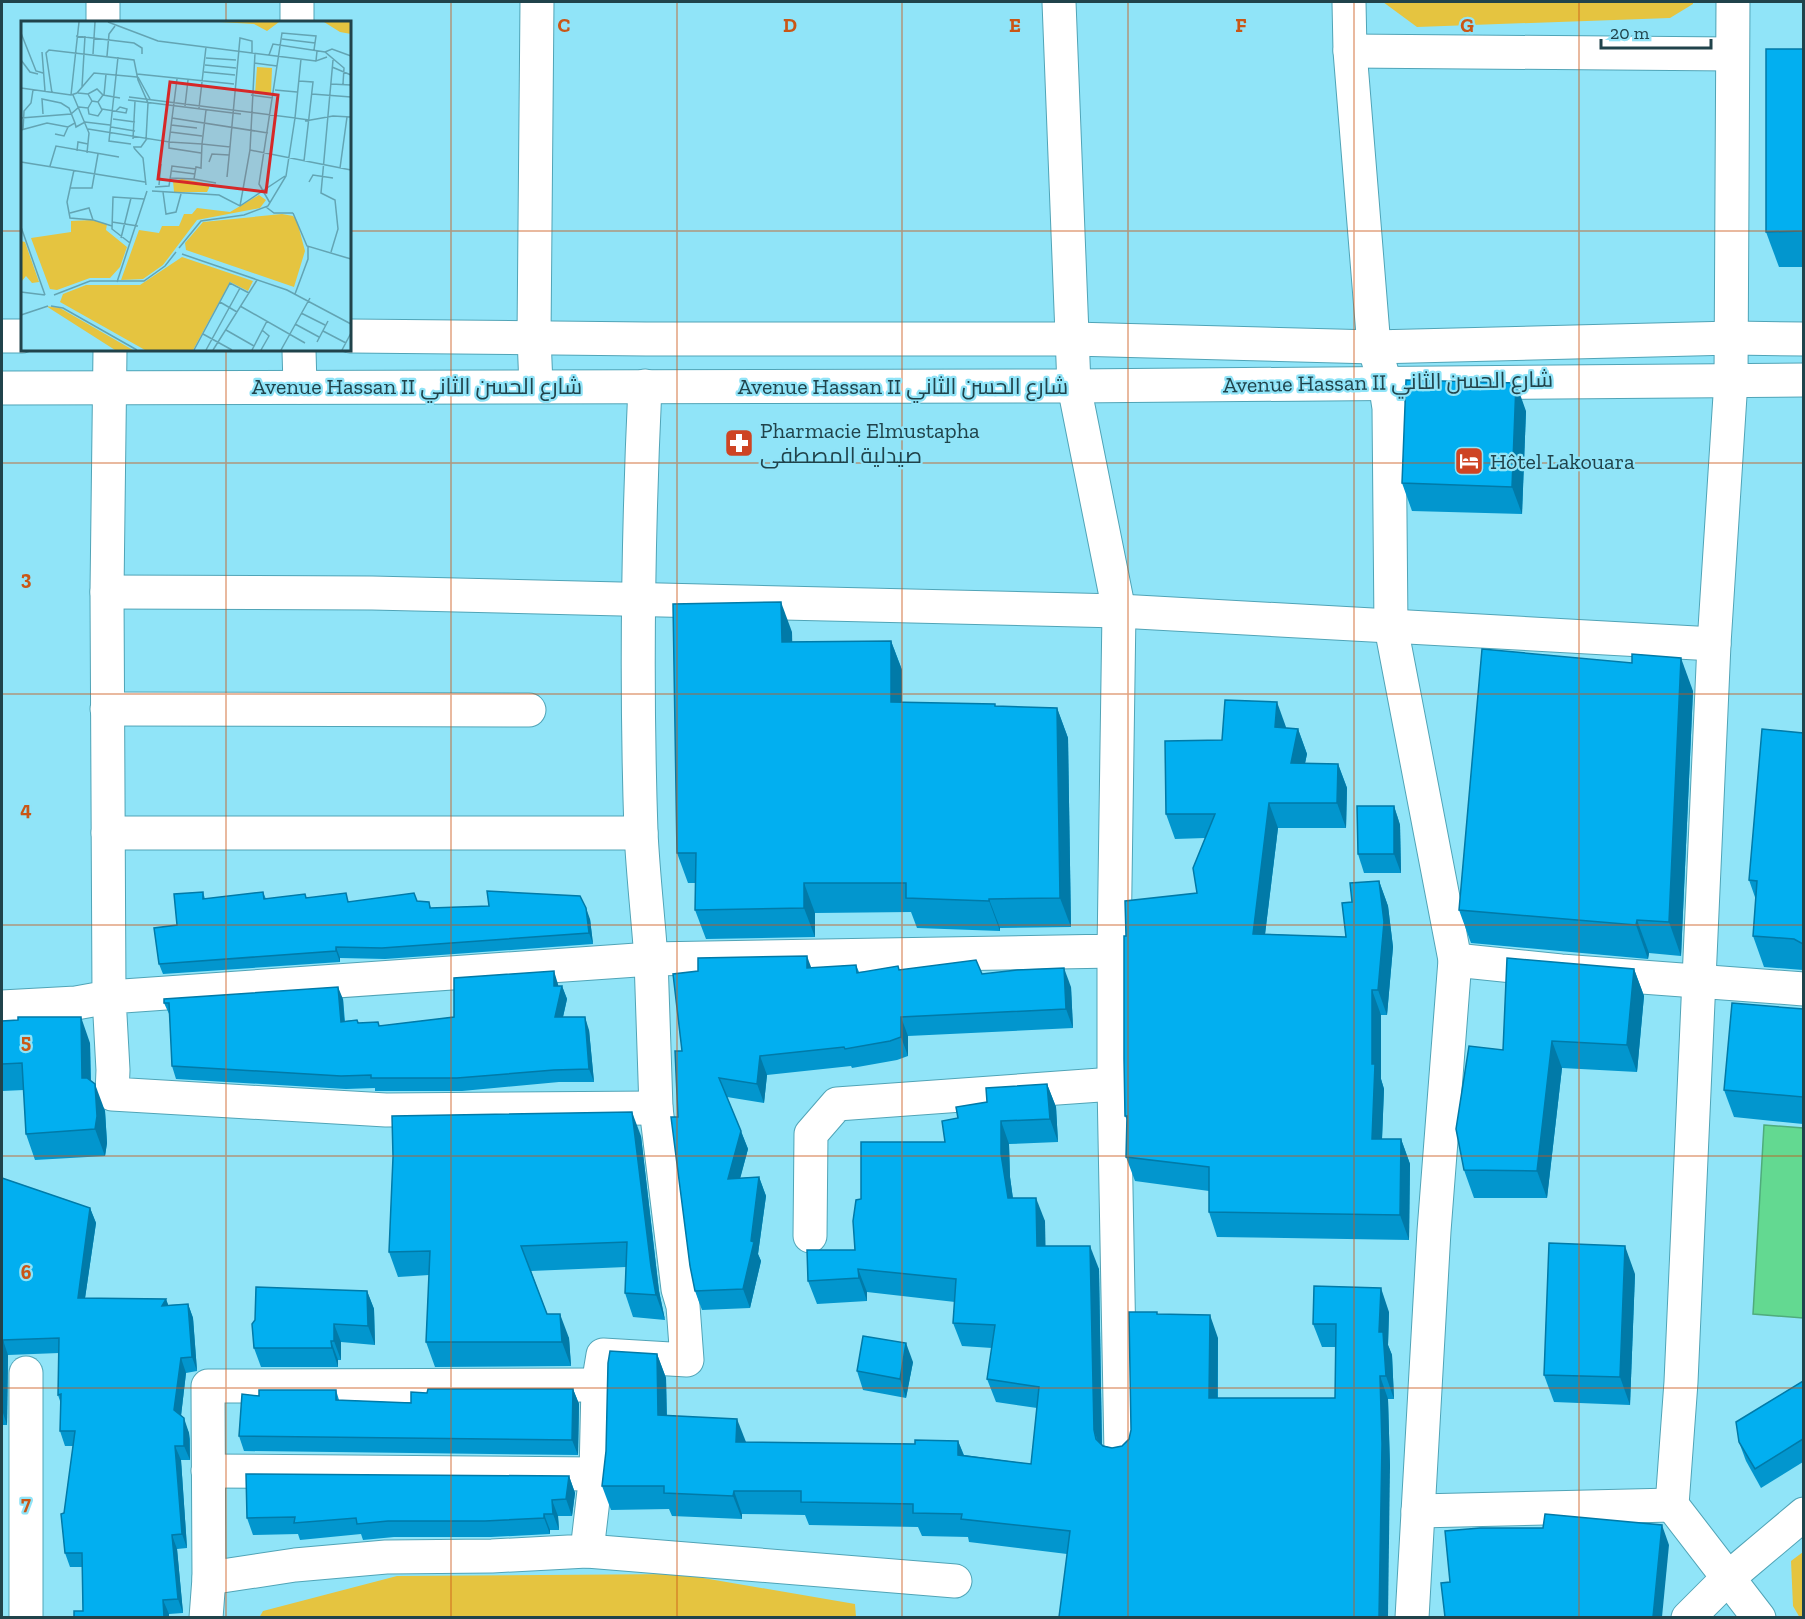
<svg xmlns="http://www.w3.org/2000/svg" width="1805" height="1619" viewBox="0 0 1805 1619" font-family="'Zilla Slab',Cairo,serif">
<style>
.green{fill:#e5c440}
.water{fill:#63d991;stroke:#4fac7c;stroke-width:1.5}
.lines{fill:none;stroke-linecap:round;stroke-linejoin:round}
.minor-casing{stroke:#50a4b7;stroke-width:35}
.tertiary-casing{stroke:#50a4b7;stroke-width:35}
.minor{stroke:#fff;stroke-width:33}
.tertiary{stroke:#fff;stroke-width:33}
.wall{fill:#0296ce}
.shaded-wall{fill:#017aa8}
.building{fill:#02aff0;stroke:#017aa8;stroke-width:1.5}
.grid{fill:none;stroke:#ca5615;stroke-width:1.5;stroke-opacity:0.55}
.labels{text-anchor:middle;dominant-baseline:central;stroke-width:4.5;stroke-linejoin:round;paint-order:stroke}
.street-label{font-size:22px;fill:#20434b;stroke:#90e4f8}
.poi-label{font-size:22px;fill:#20434b;stroke:#90e4f8;text-anchor:start}
.inset-road{fill:none;stroke:#63a4b3;stroke-width:1.5}
.view{fill:#d62828;fill-opacity:0.15;stroke:#d62828;stroke-width:3}
.inset-edge{fill:none;stroke:#20434b;stroke-width:3}
.grid-label{font-size:20px;text-anchor:middle;font-weight:bold;fill:#ca5615;stroke:#90e4f8;stroke-width:4.5;stroke-linejoin:round;paint-order:stroke}
</style>
<rect width="100%" height="100%" fill="#90e4f8"/>
<g class="green">
<path d="M1383,2H1693V4L1670,18L1417,27Z"/>
<path d="M1803,1552L1804,1617L1800,1618L1793,1606L1791,1561Z"/>
<path d="M680,1574L855,1604L856,1617L259,1618L263,1611L397,1576Z"/>
</g>
<path class="water" d="M1764,1125L1803,1128V1318L1753,1314Z"/>
<g class="lines">
<g class="minor-casing">
<g id="minor">
<path d="M103,2V22"/>
<path d="M297,2V22"/>
<path d="M1349,2L1350,51L1374,347L1385,382L1389,408L1391,627L1455,960L1434,1231L1412,1618"/>
<path d="M1733,2L1731,380L1714,644L1681,1382L1672,1505L1759,1618"/>
<path d="M1350,51L1732,54"/>
<path d="M299,350L300,387"/>
<path d="M536,386L534,337L537,2"/>
<path d="M645,386C638,534 636,683 641,832C643,874 648,916 651,959L109,997L113,1070L112,1094L386,1110L656,1108"/>
<path d="M107,592L372,593L1119,611L1714,644"/>
<path d="M107,709L529,710"/>
<path d="M108,833H641"/>
<path d="M1114,951V1084L1121,1453"/>
<path d="M1455,960L1561,971L1804,989"/>
<path d="M2,1007L76,1003L109,997L107,592L110,350"/>
<path d="M810,1236L811,1134L837,1104L1114,1084"/>
<path d="M26,1373V1618"/>
<path d="M208,1471L596,1474"/>
<path d="M1418,1511L1672,1505"/>
<path d="M587,1551L955,1581"/>
<path d="M209,1578L295,1565L386,1557L492,1556L587,1551L596,1474L598,1385L603,1355L687,1360L683,1306L678,1289L656,1108L651,959L1114,951L1119,611L1074,386L1059,2"/>
<path d="M206,1618L209,1578L208,1386L598,1385"/>
<path d="M1688,1618L1728,1578L1804,1514"/>
</g>
</g>
<g class="tertiary-casing">
<g id="tertiary">
<path d="M2,336H22"/>
<path d="M350,336L646,339H1073L1374,347L1733,338L1804,339"/>
<path d="M2,388L1074,386L1804,380"/>
</g>
</g>
<use href="#minor" class="minor"/>
<use href="#tertiary" class="tertiary"/>
</g>
<g class="wall">
<path d="M1803,49V267H1779L1766,232Z"/>
<path d="M1526,411L1522,514L1412,511L1402,483Z"/>
<path d="M792,632V642L891,641L902,670V703L1057,708L1068,738L1071,927L1000,928V931L917,928L911,912L815,913V937L706,939L695,910V883H688L677,853Z"/>
<path d="M1693,691L1681,956L1649,953L1648,959L1471,943L1459,910Z"/>
<path d="M1286,727V728L1298,729L1307,754L1305,763L1338,764L1347,788L1346,828H1278L1265,934L1346,937L1352,902L1379,881L1388,906L1393,947L1387,1015H1381V1079L1384,1089L1382,1139H1401L1410,1164L1409,1240L1217,1237L1209,1212V1191L1135,1181L1126,1157L1127,1120L1125,1116L1126,936L1197,893L1205,838L1175,839L1166,814L1222,740Z"/>
<path d="M1803,733V970L1764,967L1753,936L1756,900L1749,880Z"/>
<path d="M1394,806L1400,825L1401,873H1364L1358,854Z"/>
<path d="M203,892L205,899L263,892L266,899L307,898L349,902H429L431,908L590,919L593,944L385,959L340,958V962L163,974L159,964L177,925Z"/>
<path d="M856,965L859,972L899,970L982,974L1071,987L1073,1028L908,1036V1056L897,1060L852,1068L851,1066L767,1075L764,1103L727,1097L748,1149L740,1178L759,1177L766,1196L758,1254L761,1261L750,1308L702,1310L695,1291L678,1117L682,1051L812,968Z"/>
<path d="M1634,969L1644,996L1637,1072L1562,1068L1547,1198H1474L1464,1170L1503,1050Z"/>
<path d="M558,984V986H562L567,999L563,1017L589,1030L594,1082H559L462,1091H375V1088L346,1089L176,1079L172,1066L170,1016L164,1003L343,999L345,1021L357,1020L359,1023L379,1026L454,1017Z"/>
<path d="M1803,1009V1124L1734,1117L1724,1090Z"/>
<path d="M2,1021L90,1043L91,1081L105,1111L107,1143L105,1156L35,1160L26,1134L24,1090L2,1091Z"/>
<path d="M1047,1084L1056,1107L1058,1142L1009,1144L1010,1177L1013,1198L1045,1221V1246L1099,1269L1102,1445L1112,1448L1122,1446L1129,1439L1158,1314L1218,1338V1398H1335L1336,1347H1322L1313,1324L1389,1312L1388,1345L1392,1355L1394,1399H1388L1390,1467L1067,1554L969,1542L968,1537L922,1536L918,1527L809,1525L805,1515L742,1514V1519L672,1516L669,1509L611,1510L602,1486L657,1354L666,1378L667,1415L746,1442L915,1444L958,1441L964,1455L1031,1464L1037,1408L996,1402L987,1379L992,1348L962,1346L953,1323L955,1302L867,1292V1301L817,1304L808,1281L855,1250L861,1199L945,1142L958,1118L987,1102Z"/>
<path d="M641,1136L659,1291L665,1320L633,1317L625,1293L626,1267L531,1271L547,1314L569,1338L571,1366L435,1367L426,1342L429,1275L398,1277L389,1252Z"/>
<path d="M2,1178L90,1208L96,1223L85,1298L166,1299L168,1305L188,1304L193,1318L197,1371L186,1373L181,1416L189,1433L190,1439V1460H181L187,1548L177,1549L183,1613L169,1614V1617H74L83,1611L82,1567H70L65,1553L64,1513L73,1446H65L60,1431L61,1404L58,1395L59,1353L8,1355L7,1425H2Z"/>
<path d="M1635,1274L1630,1405L1554,1402L1544,1375Z"/>
<path d="M367,1291L374,1309L375,1345L341,1342V1360H338V1367H261L254,1348Z"/>
<path d="M913,1362L906,1398L863,1390L857,1371Z"/>
<path d="M1803,1381V1462L1761,1488L1746,1461L1739,1442Z"/>
<path d="M573,1389L579,1404L578,1455L244,1451L239,1436L336,1390L339,1400L411,1403L427,1393Z"/>
<path d="M569,1476L575,1493L572,1516H558L559,1530H550V1534L491,1537H394L363,1540L361,1534L300,1540L298,1534L253,1535L247,1518Z"/>
</g>
<g class="shaded-wall">
<path d="M1516,383L1526,411L1522,514L1512,487Z"/>
<path d="M781,602L792,632L793,672L782,642Z"/>
<path d="M891,641L902,670V732L891,702Z"/>
<path d="M1681,658L1693,691L1681,956L1669,922Z"/>
<path d="M1277,702L1286,727L1284,752L1275,727Z"/>
<path d="M1057,708L1068,738L1071,927L1060,898Z"/>
<path d="M1298,729L1307,754L1300,787L1291,763Z"/>
<path d="M1338,764L1347,788L1346,828L1337,803Z"/>
<path d="M1269,803L1278,828L1262,959L1253,934Z"/>
<path d="M1394,806L1400,825L1401,873L1394,854Z"/>
<path d="M1379,881L1388,906L1393,947L1387,1015L1378,990Z"/>
<path d="M804,883L815,913V937L804,908Z"/>
<path d="M989,899L1000,928V931L989,901Z"/>
<path d="M586,908L590,919L593,944L589,933Z"/>
<path d="M1637,920L1649,953L1648,959L1636,925Z"/>
<path d="M336,947L340,958V962L336,951Z"/>
<path d="M807,956L814,975L807,968Z"/>
<path d="M1064,968L1071,987L1073,1028L1066,1009Z"/>
<path d="M1634,969L1644,996L1637,1072L1627,1045Z"/>
<path d="M554,971L558,984L559,999L554,986Z"/>
<path d="M562,986L567,999L560,1030L555,1017Z"/>
<path d="M338,987L343,999L345,1035L341,1022Z"/>
<path d="M1372,990L1381,1015V1079L1384,1089L1381,1164L1372,1139Z"/>
<path d="M81,1017L90,1043L91,1105L82,1078Z"/>
<path d="M585,1017L589,1030L594,1082L589,1069Z"/>
<path d="M901,1017L908,1036V1056L901,1037Z"/>
<path d="M1552,1041L1562,1068L1547,1198L1537,1171Z"/>
<path d="M760,1056L767,1075L764,1103L757,1084Z"/>
<path d="M95,1084L105,1111L107,1143L105,1156L95,1129Z"/>
<path d="M1047,1084L1056,1107L1058,1142L1050,1119Z"/>
<path d="M632,1112L641,1136L659,1291L665,1320L656,1295L651,1267Z"/>
<path d="M1001,1121L1009,1144L1010,1177L1016,1222L1008,1198L1001,1154Z"/>
<path d="M741,1131L748,1149L735,1198L728,1179Z"/>
<path d="M1401,1139L1410,1164L1409,1240L1400,1215Z"/>
<path d="M759,1177L766,1196L758,1254L761,1261L750,1308L743,1289L751,1241Z"/>
<path d="M1036,1198L1045,1221L1046,1270L1037,1246Z"/>
<path d="M90,1208L96,1223L83,1312L78,1298Z"/>
<path d="M1090,1246L1099,1269L1102,1453L1094,1430Z"/>
<path d="M1625,1246L1635,1274L1630,1405L1620,1377Z"/>
<path d="M858,1269L867,1292V1301L859,1278Z"/>
<path d="M1381,1288L1389,1312L1388,1345L1392,1355L1394,1399L1386,1376L1379,1332Z"/>
<path d="M367,1291L374,1309L375,1345L368,1326Z"/>
<path d="M166,1299L171,1313L162,1306Z"/>
<path d="M188,1304L193,1318L197,1371L192,1357Z"/>
<path d="M560,1314L569,1338L571,1366L562,1342Z"/>
<path d="M1210,1315L1218,1338L1217,1421L1209,1398Z"/>
<path d="M334,1324L341,1342V1360L334,1341Z"/>
<path d="M3,1340L8,1355L7,1425L2,1410Z"/>
<path d="M331,1341L338,1360V1367L332,1348Z"/>
<path d="M906,1343L913,1362L906,1398L900,1379Z"/>
<path d="M657,1354L666,1378L667,1438L658,1415Z"/>
<path d="M181,1358L186,1373L180,1424L174,1410Z"/>
<path d="M1380,1376L1388,1399L1390,1467L1388,1617H1379Z"/>
<path d="M573,1389L579,1404L578,1455L572,1440Z"/>
<path d="M184,1418L189,1433L190,1460L184,1446Z"/>
<path d="M737,1419L746,1442H736Z"/>
<path d="M958,1441L967,1464L958,1455Z"/>
<path d="M175,1446L181,1460L187,1548L182,1534Z"/>
<path d="M569,1476L575,1493L572,1516L566,1499Z"/>
<path d="M734,1491L742,1514V1519L733,1496Z"/>
<path d="M552,1500L558,1516L559,1530L553,1514Z"/>
<path d="M544,1514L550,1530V1534L544,1518Z"/>
<path d="M1662,1525L1669,1545L1662,1617H1653Z"/>
<path d="M172,1535L177,1549L183,1613L178,1599Z"/>
<path d="M163,1600L169,1614V1617H164Z"/>
</g>
<g class="building">
<path d="M1766,49H1803V231L1766,232Z"/>
<path d="M1406,380L1516,383L1512,487L1402,483Z"/>
<path d="M781,602L782,642L891,641V702L995,704V706L1057,708L1060,898L989,899V901L906,898V883H804V908L695,910L696,853H677L673,604Z"/>
<path d="M1482,649L1632,663V654L1681,658L1669,922L1637,920L1636,925L1459,910Z"/>
<path d="M1225,700L1277,702L1275,727L1298,729L1291,763L1338,764L1337,803H1269L1253,934L1346,937L1342,903L1352,902L1350,883L1379,881L1384,922L1378,990H1372V1064H1375L1372,1139H1401L1400,1215L1209,1212V1167L1126,1157L1127,1116H1125L1124,1059V936H1126L1125,901L1197,893L1193,868L1215,814H1166L1165,741L1222,740Z"/>
<path d="M1762,729L1803,733V944L1794,939L1753,936L1757,881L1749,880Z"/>
<path d="M1357,806H1394V854H1358Z"/>
<path d="M487,891L580,896L586,908L589,933L382,948L336,947V951L159,964L154,928L177,925L174,894L203,892V899L263,892L264,899L305,894L306,898L346,893L348,902L414,893L417,901L429,902L430,908L489,906Z"/>
<path d="M807,956V968L856,965L857,973L898,966L899,970L976,960L982,974L1017,970L1064,968L1066,1009L901,1017V1037L890,1041L845,1049L844,1047L760,1056L757,1084L719,1078L741,1131L728,1179L759,1177L751,1241L754,1242L743,1289L695,1291L690,1266L671,1117H678L675,1051H682L673,974L698,971V958Z"/>
<path d="M1507,958L1634,969L1627,1045L1552,1041L1537,1171L1464,1170L1456,1129L1469,1046L1503,1050Z"/>
<path d="M554,971V986H562L555,1017H585L589,1069L554,1070L457,1078H371V1075L341,1076L172,1066L169,1003H164V999L338,987L341,1022L357,1020L358,1023L378,1022L379,1026L454,1017V978Z"/>
<path d="M1732,1003L1803,1009V1097L1724,1090Z"/>
<path d="M18,1017H81L82,1078H87L95,1084L97,1116L95,1129L26,1134L22,1063L2,1064V1021L18,1020Z"/>
<path d="M1047,1084L1050,1119L1001,1121V1154L1008,1198H1036L1037,1246H1090L1094,1430L1096,1439L1103,1446L1112,1448L1122,1446L1129,1439L1131,1430L1129,1312H1157V1314L1210,1315L1209,1398H1335L1336,1324H1313L1314,1286L1381,1288L1379,1332H1383L1386,1376H1380L1382,1444L1379,1617H1059L1070,1531L961,1519L962,1514L913,1513V1504L801,1502V1491H734L733,1496L664,1493V1486H602L606,1451L608,1363L610,1351L657,1354L658,1415L737,1419L736,1442L915,1444V1440L958,1441V1455L1031,1464L1039,1387L987,1379L995,1325L953,1323L956,1279L858,1269L859,1278L808,1281L807,1250H855L853,1221L856,1200L861,1199V1142H945L942,1121L958,1118L956,1107L987,1102L986,1088Z"/>
<path d="M632,1112L651,1267L656,1295L625,1293L627,1242L521,1246L547,1314H560L562,1342H426L430,1251L389,1252L393,1157L392,1116Z"/>
<path d="M2,1178L90,1208L78,1298L166,1299L162,1306L188,1304L192,1357L181,1358L174,1410L184,1418V1446H175L182,1534L172,1535L178,1599L163,1600L164,1617H74V1611H83L82,1553H65L61,1514L64,1513L75,1431H60L61,1394L58,1395L59,1338L3,1340L2,1410Z"/>
<path d="M1549,1243L1625,1246L1620,1377L1544,1375Z"/>
<path d="M256,1287L367,1291L368,1326L334,1324V1341H331L332,1348H254L252,1324L255,1320Z"/>
<path d="M863,1336L906,1343L900,1379L857,1371Z"/>
<path d="M1803,1381V1439L1755,1469L1739,1442L1736,1422Z"/>
<path d="M428,1389H573L572,1440L239,1436L242,1394L259,1396V1390H336V1400L411,1403V1392L427,1393Z"/>
<path d="M246,1474L569,1476L566,1499L552,1500L553,1514H544V1518L485,1521H388L357,1524L356,1518L294,1523L295,1517L247,1518Z"/>
<path d="M1545,1514L1662,1525L1653,1617H1445L1441,1583L1450,1582L1445,1531L1480,1528H1543Z"/>
</g>
<path class="grid" d="M226,2V22M451,2V1618M677,2V1618M902,2V1618M1128,2V1618M1354,2V1618M1579,2V1618M2,231H22M350,231H1804M226,350V1618M2,463H1804M2,694H1804M2,925H1804M2,1156H1804M2,1388H1804"/>
<defs>
<g id="pharmacy-square" transform="scale(1.5)"><rect x="-9" y="-9" width="18" height="18" rx="4" fill="#ce4423" stroke="#90e4f8"/><path d="M-2-6h4v4h4v4h-4v4h-4v-4h-4v-4h4Z" fill="#fff"/></g>
<g id="hotel-square" transform="scale(1.5)"><rect x="-9" y="-9" width="18" height="18" rx="4" fill="#ce4423" stroke="#90e4f8"/><path d="M-6-4.5h1.5V1H6V5H4.5V3h-9V5H-6ZM-4 0a1.8 1.8 0 1 1 3.6 0ZM.5 0V-2.5h3Q6-2.5 6 0Z" fill="#fff"/></g>
</defs>
<g fill-rule="evenodd">
<use href="#pharmacy-square" x="739" y="443"/>
<use href="#hotel-square" x="1469" y="461"/>
</g>
<g class="labels">
<g class="street-label">
<text transform="translate(1388 382) rotate(-1)">Avenue Hassan II شارع الحسن الثاني</text>
<text x="417" y="386">Avenue Hassan II شارع الحسن الثاني</text>
<text x="903" y="386">Avenue Hassan II شارع الحسن الثاني</text>
</g>
<g class="poi-label">
<text x="760" y="430">Pharmacie Elmustapha<tspan x="760" dy="25">صيدلية المصطفى</tspan></text>
<text x="1490" y="461">Hôtel Lakouara</text>
</g>
</g>
<g transform="translate(21 21)">
<rect width="330" height="330" fill="#90e4f8"/>
<path d="M199,1H258L246,10L233,3ZM303,1H330V13L319,11ZM236,46L251,47L250,73H234ZM161,158L188,163V167L186,171H153L152,160ZM238,174L245,179L239,187L176,199L142,244L122,258L100,259L118,209L138,212L141,205H158L163,193H171L176,187L209,191ZM261,193L272,195L276,200L284,230L273,266L165,229L164,222L182,201ZM71,199L86,203L85,209L106,226L99,246L89,257H69L36,269L29,268L10,217L50,211V200ZM0,220L4,221L18,261L11,262L5,255L0,261ZM161,236L232,260L227,270L209,261L172,329H124L39,281L42,273L65,264H119ZM25,285L39,287L112,329H94Z" fill="#e5c440"/>
<path class="inset-road" d="M87,1L137,20L295,40M0,12L15,50L22,52M55,15L113,22L121,27V33M261,18L294,22M296,30L295,40L306,36M21,31L24,70M304,31L311,28L330,35M72,33L74,1M248,34L252,23L304,31L323,47L322,63M86,35L88,13L94,5M97,36L88,120L110,123M185,37L215,39M0,39L9,51L17,53M233,42L256,45M184,44L215,47M311,46L330,54M183,51L214,54M116,53L213,63M117,56L129,78M278,60L292,61L283,140M310,63L330,64M61,66L64,15M0,67L50,74L56,72L73,52L116,56M254,69L276,71M31,72L25,32L28,29L113,39L117,59L127,82L125,119L120,126H112M57,72L67,73L76,68L82,74L99,77M67,73L71,80L77,81L82,74M291,73L330,76M50,74L58,1M52,74L68,112L66,132M83,74L85,53M230,74L252,77M108,76L274,97L280,38M107,79L220,93M164,85L167,59M67,87L68,93L77,95L81,89L77,81M178,87L185,26M81,88L105,92L106,88L99,86L95,90M0,97L50,93L58,86L67,87L71,80M151,97L247,112M92,98L114,101M284,100L312,95L330,96M54,102L55,106L64,101L89,104M150,104L176,107M90,106L114,110M67,108L148,121L156,58M0,109L26,102L47,106L54,102L48,87L40,82L21,78L22,93M2,109L3,90L10,82L12,69M149,111L181,115M34,113L43,115L47,106M112,118L114,80M113,127L122,137L125,164M229,129L330,149M56,130L57,121L67,123M180,132L148,127V121L181,123L185,89M0,141L124,161M188,141L191,133L208,134M29,145L35,125L98,136M319,147L326,96M53,149L46,181L49,197L72,199M151,150L174,153M206,156L209,126M150,157L173,158L175,146L180,147L181,123L209,126L219,17L231,20V32M173,158L195,162M288,161L292,154L312,157M138,164L140,143M134,166L148,165L151,145L175,148M49,167H71L77,133M131,170L198,174L219,185L264,155M142,171L145,193L155,191L160,173M249,182L238,163L261,12L295,15L293,29M219,185L229,129L234,32M245,186L253,192H272M49,192L68,187L72,199L91,205M272,192L286,225L330,238M91,201L117,205M0,206L24,274M100,217L110,177M109,222L91,208L92,176L123,178M158,227L180,200L223,194L247,185L265,155L274,97L288,99M310,231L317,208L314,179L300,172L312,39M161,233L266,269L330,303M96,261L126,170M0,271L24,274M274,273L287,238V225M33,274L69,260H123L144,245L155,231M199,281L216,291M30,285L42,287L116,329M219,285L284,322M280,292L304,304M0,294L27,285M274,303L298,316M205,309L233,325M302,310L325,322M182,313L211,329M296,321L307,300M173,329L209,262L228,272M185,329L219,267M192,329L236,259M231,329L246,300M240,329L248,315L241,309M260,329L289,277M321,329L330,312"/>
<path class="view" d="M149,61L257,74L245,171L137,158Z"/>
<rect width="330" height="330" class="inset-edge"/>
</g>
<g class="grid-label">
<text x="564" y="32">C</text>
<text x="790" y="32">D</text>
<text x="1015" y="32">E</text>
<text x="1241" y="32">F</text>
<text x="1467" y="32">G</text>
<text x="26" y="585">3</text>
<text x="26" y="816">4</text>
<text x="26" y="1048">5</text>
<text x="26" y="1279">6</text>
<text x="26" y="1510">7</text>
</g>
<rect width="1805" height="1619" fill="none" stroke="#20434b" stroke-width="6"/>
<path d="M1601 39v9h110v-9" fill="none" stroke="#20434b" stroke-width="3"/>
<text x="1610" y="39" font-size="18" fill="#20434b" stroke="#90e4f8" stroke-width="4.5" paint-order="stroke">20 m</text>
</svg>
